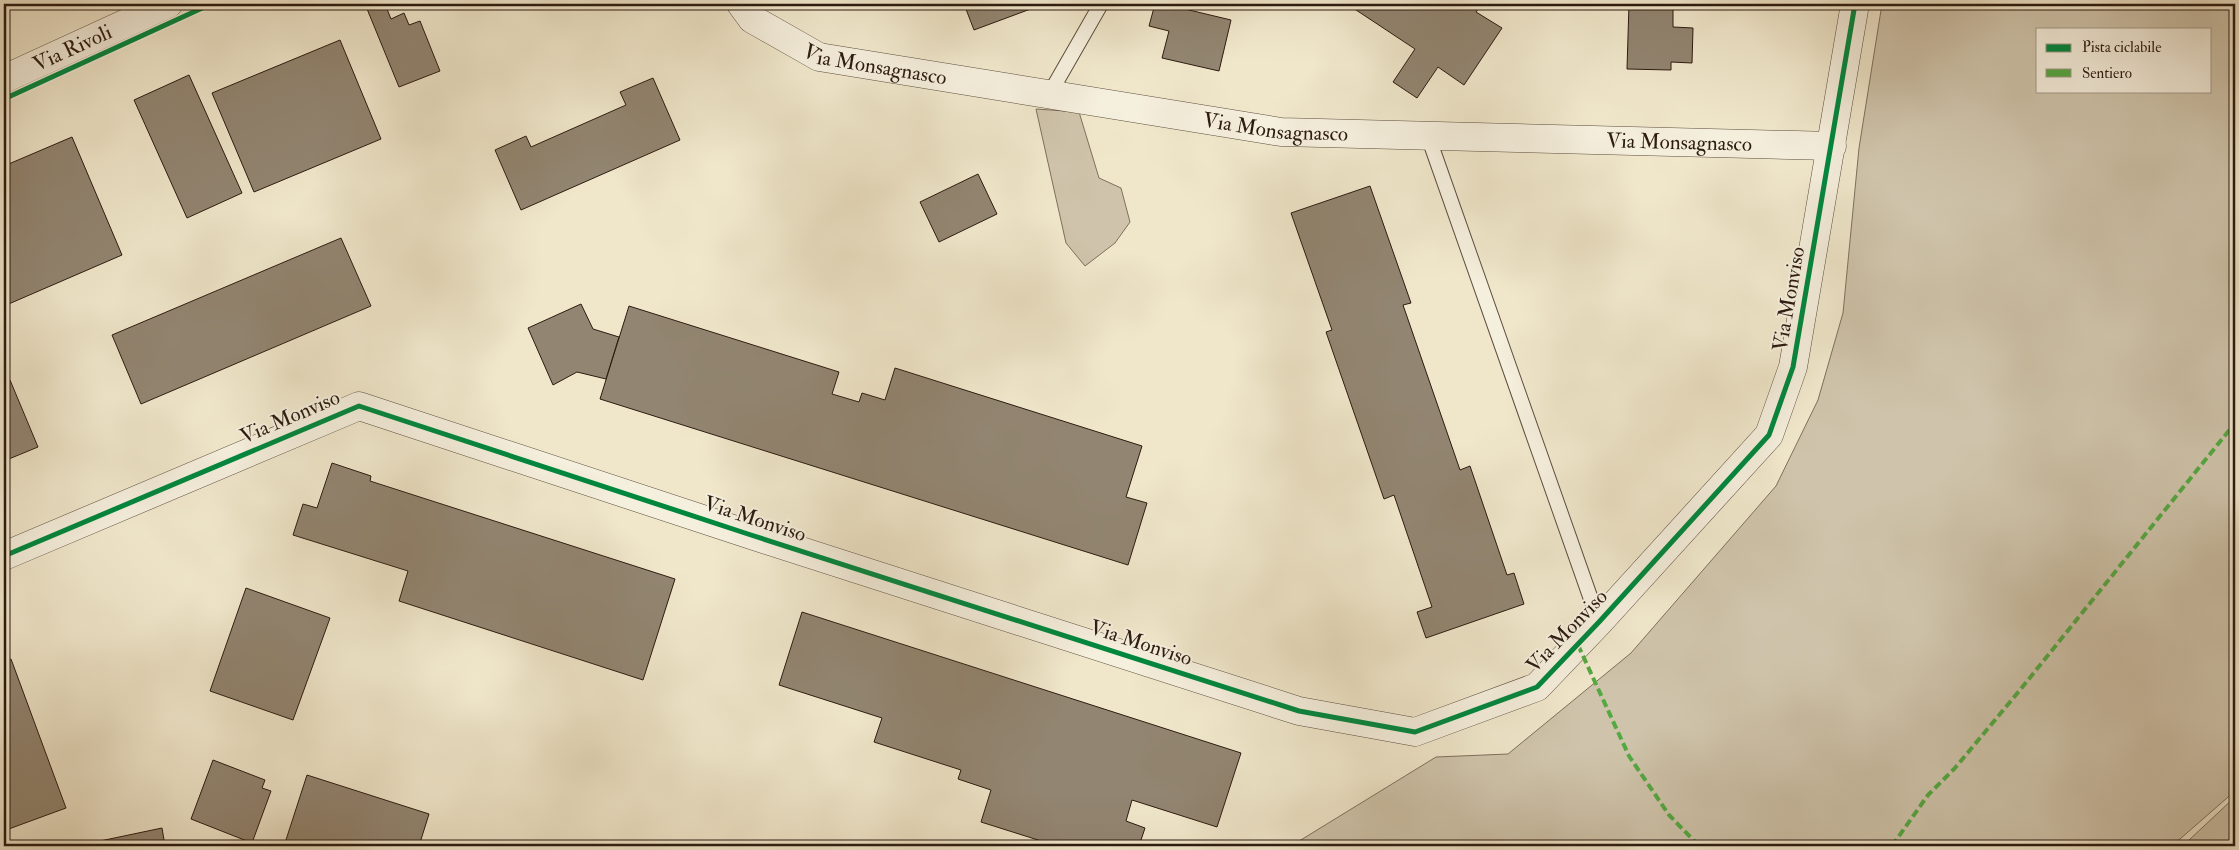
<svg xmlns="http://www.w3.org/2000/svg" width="2239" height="850" viewBox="0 0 2239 850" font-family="'IM FELL Double Pica',serif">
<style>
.green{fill:#cfc4ab;stroke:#7e705e;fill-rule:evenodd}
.building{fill:#928571;stroke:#2c1b10}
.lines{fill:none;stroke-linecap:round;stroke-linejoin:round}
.service-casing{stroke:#5d4e3f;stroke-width:16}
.minor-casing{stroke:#5d4e3f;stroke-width:29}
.tertiary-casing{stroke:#5d4e3f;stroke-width:29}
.service{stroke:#f5efdd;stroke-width:14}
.minor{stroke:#f5efdd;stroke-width:28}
.tertiary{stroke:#f5efdd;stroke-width:28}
.quiet{stroke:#54a942;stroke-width:4;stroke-dasharray:8 4;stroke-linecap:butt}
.cycleway-casing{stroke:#f5efdd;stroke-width:8}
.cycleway{stroke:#00873e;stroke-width:5}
.labels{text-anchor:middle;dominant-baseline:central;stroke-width:4;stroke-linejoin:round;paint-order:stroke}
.street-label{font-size:21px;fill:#2c1b10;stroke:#f5efdd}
</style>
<rect width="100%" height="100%" fill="#f0e7cb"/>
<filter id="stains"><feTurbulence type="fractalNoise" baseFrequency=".004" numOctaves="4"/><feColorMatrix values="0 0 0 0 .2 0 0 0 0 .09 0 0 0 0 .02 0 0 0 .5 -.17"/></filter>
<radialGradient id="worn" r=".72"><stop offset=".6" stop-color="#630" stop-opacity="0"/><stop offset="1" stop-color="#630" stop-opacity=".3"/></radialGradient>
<g class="green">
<path d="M1882,4H2235V791L2172,846H1291L1436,757L1508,754L1631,653L1776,486L1818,400L1843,313L1859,148ZM2038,29H2210V91H2038Z"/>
<path d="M1036,109L1079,112L1099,178L1121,188L1130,222L1115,243L1085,266L1066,243Z"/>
<path d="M2235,797V846H2182L2188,841Z"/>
</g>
<g class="building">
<path d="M365,4H385L391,19L404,13L409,25L420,21L440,71L399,87Z"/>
<path d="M964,4H1044L974,30Z"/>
<path d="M1155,4H1164L1231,20L1219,71L1162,58L1169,31L1149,26Z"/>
<path d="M1347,4H1482L1476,12L1502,28L1464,85L1438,67L1417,98L1393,82L1415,49Z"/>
<path d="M1629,4H1673V27L1693,28L1692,63L1671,62V70L1627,69Z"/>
<path d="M340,40L381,139L254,192L212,93Z"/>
<path d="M189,75L242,193L187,218L134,100Z"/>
<path d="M653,78L680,140L521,210L495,150L526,136L531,147L626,105L620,92Z"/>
<path d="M72,137L122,255L4,306V166Z"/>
<path d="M978,174L997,214L939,242L920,202Z"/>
<path d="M1370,186L1411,303L1403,305L1460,470L1470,466L1507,575L1514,573L1524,604L1426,638L1417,612L1432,607L1394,495L1384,499L1326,332L1332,330L1291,213Z"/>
<path d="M341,238L371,306L141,404L112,335Z"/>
<path d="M581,304L593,329L619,337L606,379L577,372L553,385L528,328Z"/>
<path d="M629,306L839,372L832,394L859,402L862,393L885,400L895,368L1142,446L1126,497L1147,503L1128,565L600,399Z"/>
<path d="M10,380L38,447L4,461V383Z"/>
<path d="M332,463L371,476L370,481L675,579L643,680L399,601L408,571L293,535L303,504L317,508Z"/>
<path d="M246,588L330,618L293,720L210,691Z"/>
<path d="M802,612L1241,753L1217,827L1132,800L1126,821L1145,828L1139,846H1057L981,822L991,790L958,779L961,770L874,742L882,718L779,685Z"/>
<path d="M11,659L66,808L6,830L4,823V662Z"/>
<path d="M213,760L265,780L262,788L271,791L252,843L191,819Z"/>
<path d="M307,775L429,814L419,846H284Z"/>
<path d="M162,828L165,846H81V845Z"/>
</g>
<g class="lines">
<g class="service-casing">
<g id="service">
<path d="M1050,93L1101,4"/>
<path d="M1428,136L1599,622"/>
</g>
</g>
<g class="minor-casing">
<g id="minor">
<path id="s1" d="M741,4L752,19L819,57L1281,132L1832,146"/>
<path d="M4,556L359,406L751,535L1299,711L1415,732L1537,687L1599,622L1769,435L1793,367L1855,4"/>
</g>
</g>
<g class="tertiary-casing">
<g id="tertiary">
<path id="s2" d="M4,79L168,4"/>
</g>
</g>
<use href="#service" class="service"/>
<use href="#minor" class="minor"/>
<use href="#tertiary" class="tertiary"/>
<g class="quiet">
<path d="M1578,645L1629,756L1669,815L1699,846"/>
<path d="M1892,846L1928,795L1955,768L2020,690L2235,423"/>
</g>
<g class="cycleway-casing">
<g id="cycleway">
<path d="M4,99L211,4"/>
<path d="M4,556L359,406L751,535L1299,711L1415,732L1537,687L1599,622L1769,435L1793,367L1855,4"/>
</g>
</g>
<use href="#cycleway" class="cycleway"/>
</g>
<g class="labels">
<g class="street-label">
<text stroke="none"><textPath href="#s2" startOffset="75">Via Rivoli</textPath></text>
<text stroke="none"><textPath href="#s1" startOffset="152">Via Monsagnasco</textPath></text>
<text stroke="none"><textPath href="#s1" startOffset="558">Via Monsagnasco</textPath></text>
<text stroke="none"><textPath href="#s1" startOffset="962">Via Monsagnasco</textPath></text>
<text transform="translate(1789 299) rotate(-80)">Via Monviso</text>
<text transform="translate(290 417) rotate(-23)">Via Monviso</text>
<text transform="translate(755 519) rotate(18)">Via Monviso</text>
<text transform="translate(1567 631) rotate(-46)">Via Monviso</text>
<text transform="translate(1141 643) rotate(18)">Via Monviso</text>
</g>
</g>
<rect width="2239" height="850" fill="none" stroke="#f0e7cb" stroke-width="20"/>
<rect x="5" y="5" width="2229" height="840" fill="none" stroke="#2c1b10" stroke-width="2.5"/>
<rect x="10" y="10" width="2219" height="830" fill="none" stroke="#2c1b10"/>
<rect x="2036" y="28" width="175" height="65" fill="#f5efdd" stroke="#a59a8b"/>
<rect x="2046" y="44" width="25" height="8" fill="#00873e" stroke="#a59a8b"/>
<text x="2082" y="52" font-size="15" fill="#2c1b10">Pista ciclabile</text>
<rect x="2046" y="69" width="25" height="8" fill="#54a942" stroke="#a59a8b"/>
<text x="2082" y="78" font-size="15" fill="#2c1b10">Sentiero</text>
<rect width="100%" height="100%" filter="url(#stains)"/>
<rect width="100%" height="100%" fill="url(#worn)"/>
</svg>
